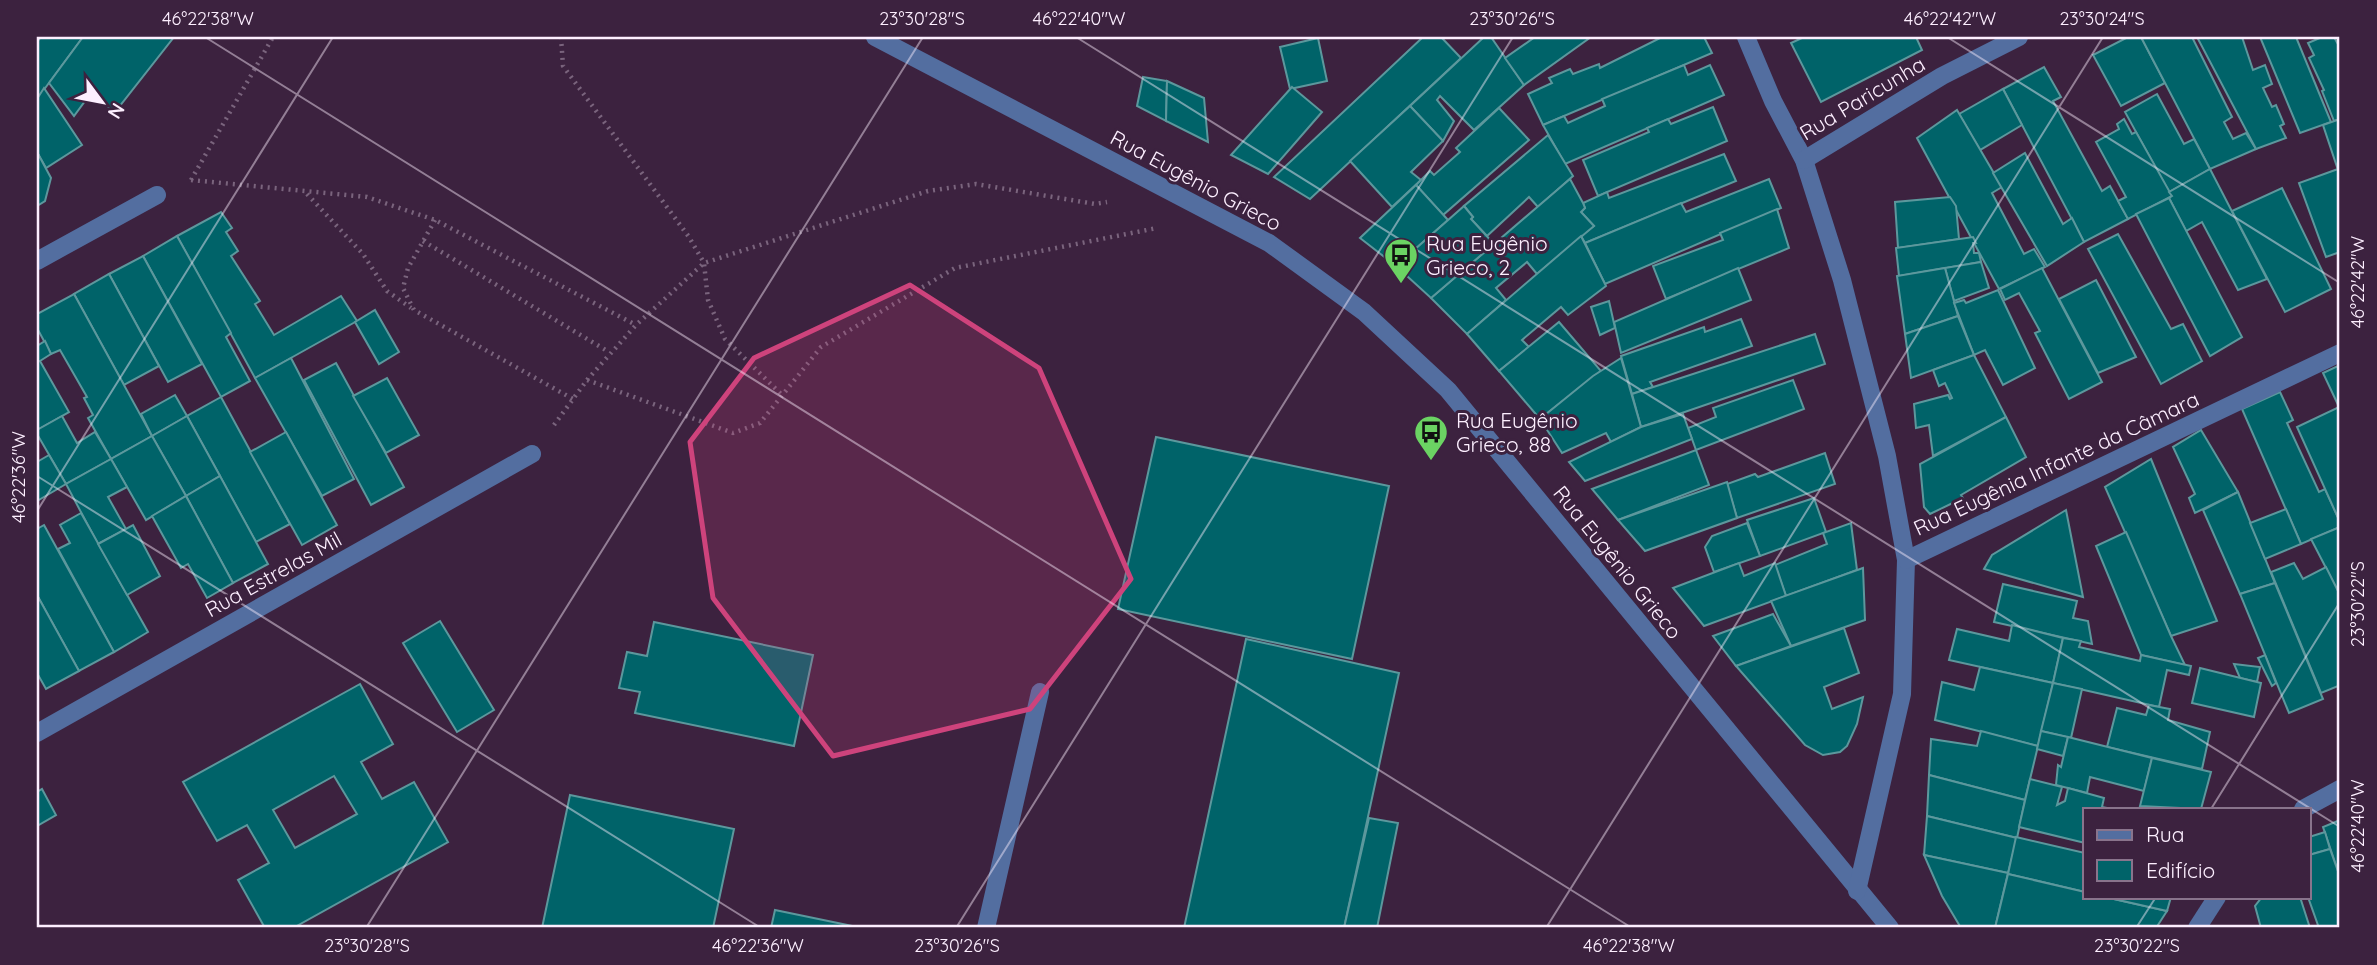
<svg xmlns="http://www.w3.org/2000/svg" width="2377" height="965" viewBox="0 0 2377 965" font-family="Quicksand,sans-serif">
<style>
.building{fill:#006369;stroke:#5c989d;stroke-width:2;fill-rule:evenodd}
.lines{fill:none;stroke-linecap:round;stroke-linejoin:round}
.path{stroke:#7a647d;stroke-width:4.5;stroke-dasharray:2 5;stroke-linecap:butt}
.minor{stroke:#536ea0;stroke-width:18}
.marked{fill:#ce437c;fill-opacity:0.2;stroke:#ce437c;stroke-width:5;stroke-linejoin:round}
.ticks{fill:none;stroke:#fdefff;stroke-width:2;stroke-opacity:0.45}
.labels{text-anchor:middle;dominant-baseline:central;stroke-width:6;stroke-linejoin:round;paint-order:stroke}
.street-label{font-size:21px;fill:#fdefff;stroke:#3c223f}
.poi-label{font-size:21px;fill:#fdefff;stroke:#3c223f;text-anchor:start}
.neatline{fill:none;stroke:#fdefff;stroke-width:2.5}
.ticks-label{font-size:18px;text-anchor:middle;fill:#fdefff}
</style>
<rect width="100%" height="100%" fill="#3c223f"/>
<g class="building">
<path d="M41,37H83L37,99V42Z"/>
<path d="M83,37H174L115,112L91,93L74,116L49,83Z"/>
<path d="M1423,37H1441L1461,58L1310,199L1274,177Z"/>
<path d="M1484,37H1491L1524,85L1474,130L1440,96L1437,100L1454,121L1443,141L1410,106Z"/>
<path d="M1535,37H1591L1524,85L1505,58Z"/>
<path d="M1662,37H1704L1712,53L1543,125L1528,94L1552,83L1549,78L1570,69L1573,74L1599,64L1600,68Z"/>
<path d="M1804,37H1916L1922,50L1821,102L1791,43Z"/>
<path d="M2128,37H2141L2165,83L2121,106L2093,55Z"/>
<path d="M2141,37H2192L2232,117L2224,122L2233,139L2246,133L2256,149L2210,169Z"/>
<path d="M2197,37H2242L2253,70L2265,65L2272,84L2263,88L2272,107L2276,105L2284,124L2280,126L2286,138L2256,149Z"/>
<path d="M2260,37H2296L2331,122L2300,133Z"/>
<path d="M2322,37H2334L2340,48V119L2334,121L2322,91L2324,90L2309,58L2314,55L2308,43Z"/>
<path d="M1318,38L1327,81L1290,89L1280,47Z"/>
<path d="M1684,65L1688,75L1710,65L1724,95L1565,164L1543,125L1564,116L1568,123L1605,106L1602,99Z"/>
<path d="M2044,67L2061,97L2053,101L2102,191L2110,186L2128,219L2084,242L2003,89Z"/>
<path d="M1143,77L1167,81L1166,121L1137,106Z"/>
<path d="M1167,81L1204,98L1208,142L1166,121Z"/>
<path d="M1292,87L1322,112L1268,174L1231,155Z"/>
<path d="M44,88L82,145L46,168L37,152V99Z"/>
<path d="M2003,89L2022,125L1980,150L1959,114Z"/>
<path d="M2157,94L2184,144L2194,139L2210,169L2169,192L2125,112Z"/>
<path d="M1410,106L1443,141L1411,172L1421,180L1392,207L1350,161Z"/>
<path d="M1713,107L1727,141L1598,196L1583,160L1649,132L1647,128L1668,119L1671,124Z"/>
<path d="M1499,108L1529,140L1443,215L1416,185L1430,171L1434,175L1460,152L1456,148Z"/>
<path d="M1957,110L2002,187L1992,193L2024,254L2034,249L2045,267L1999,289L1917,138Z"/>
<path d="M2124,119L2132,134L2136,132L2172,196L2128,219L2118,201L2126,197L2096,142L2119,129L2117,124Z"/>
<path d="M2340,119V176L2323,125Z"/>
<path d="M1548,135L1573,176L1538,207L1529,197L1487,236L1471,219L1473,217L1464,206Z"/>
<path d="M37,152L51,178L45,201L37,206Z"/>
<path d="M2025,153L2063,224L2072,218L2084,242L2047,266L1993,173Z"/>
<path d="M1724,154L1736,181L1585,243L1581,236L1594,226L1581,212L1585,208L1583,203L1607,192L1609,198Z"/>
<path d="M2210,169L2267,279L2238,290L2202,222L2186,231L2169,198L2172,196L2169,192Z"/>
<path d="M2338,169L2340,252L2326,257L2299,183Z"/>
<path d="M1570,179L1583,203L1585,208L1581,212L1594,226L1537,274L1527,262L1496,288L1506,300L1467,334L1431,298Z"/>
<path d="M1769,179L1781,208L1605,284L1585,243L1681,203L1686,212Z"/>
<path d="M1416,185L1448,220L1396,266L1360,238Z"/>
<path d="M2282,188L2331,289L2285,312L2232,211Z"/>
<path d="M1950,197L1956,206L1959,239L1898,248L1895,202Z"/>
<path d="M2169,198L2242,337L2210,356L2136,214Z"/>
<path d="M1464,206L1473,217L1471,219L1494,244L1431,298L1396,266Z"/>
<path d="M1777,209L1789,248L1666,299L1653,266L1723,240L1720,233Z"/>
<path d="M221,212L232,228L226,232L238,251L231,256L260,301L255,304L274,335L341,296L357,321L255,378L177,236Z"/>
<path d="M2118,234L2171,329L2183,324L2202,361L2161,384L2088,249Z"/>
<path d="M177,236L231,333L226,337L250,381L221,397L143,256Z"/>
<path d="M1581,236L1606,286L1568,315L1561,307L1522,340L1529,347L1499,371L1467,334Z"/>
<path d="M1973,237L1976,243H1973L1974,253H1979L1981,262L1899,276L1896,248Z"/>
<path d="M143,256L202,364L168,382L109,274Z"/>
<path d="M1981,262L1989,288L1954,301L1945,268Z"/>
<path d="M1738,268L1751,300L1621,353L1614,322Z"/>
<path d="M1945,268L1958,316L1905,334L1897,276Z"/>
<path d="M2042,268L2102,382L2069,399L2035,333L2040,331L2019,293L2005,300L2000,289Z"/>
<path d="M109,274L159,366L124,385L74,294Z"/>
<path d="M2096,280L2136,357L2098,373L2059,299Z"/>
<path d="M1998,290L2035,368L2003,385L1985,350L1974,355L1954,303L1964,300L1966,303Z"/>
<path d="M74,294L152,436L111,459L88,418L93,415L84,398L87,397L60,350L51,354L37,328V314Z"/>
<path d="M1609,301L1615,328L1600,335L1591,307Z"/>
<path d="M375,310L399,352L379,364L355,322Z"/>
<path d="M1958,316L1974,355L1911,378L1905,334Z"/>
<path d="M1741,319L1752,346L1650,382L1653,387L1632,394L1621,356L1704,327L1705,332Z"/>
<path d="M1559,322L1601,371L1540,419L1499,371Z"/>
<path d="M1815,334L1825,364L1641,427L1632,394Z"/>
<path d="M45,341L51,354L40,361L69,412L37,430V346Z"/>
<path d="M1974,355L2006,417L1933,456L1929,425L1916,428L1914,404L1948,395L1950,399L1952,398L1945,383L1939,386L1933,370Z"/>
<path d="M291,358L354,479L322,496L255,378Z"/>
<path d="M1621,358L1641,427L1611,442L1606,433L1562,453L1540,419L1593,376Z"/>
<path d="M336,363L404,487L371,505L304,380Z"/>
<path d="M2340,365V409L2323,373Z"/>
<path d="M387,378L419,435L386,453L353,396Z"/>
<path d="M1793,380L1804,409L1696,450L1688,428L1716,417L1713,408Z"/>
<path d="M2280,392L2293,420L2287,423L2319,492L2325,489L2340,522V527L2301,544L2242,409Z"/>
<path d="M175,395L187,416L152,436L141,414Z"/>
<path d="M221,397L290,524L256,542L187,416Z"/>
<path d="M2339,407L2340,409V522L2297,427Z"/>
<path d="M1683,414L1692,439L1585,481L1569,462L1641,427Z"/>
<path d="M62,416L77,443L95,432L111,459L66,484L37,434V430Z"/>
<path d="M187,416L220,476L186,496L152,436Z"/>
<path d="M2006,417L2026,457L1961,495L1963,498L1930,514L1924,507L1920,464Z"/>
<path d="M2201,430L2238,492L2195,513L2189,498L2195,494L2173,447Z"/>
<path d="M286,432L337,525L302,545L250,452Z"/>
<path d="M152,436L186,496L146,520L111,459Z"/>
<path d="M1156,437L1389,486L1352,659L1118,609Z"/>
<path d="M1696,450L1709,485L1618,520L1592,489Z"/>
<path d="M1825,453L1835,484L1737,518L1727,484L1755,474L1758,477Z"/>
<path d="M49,455L66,484L37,501V462Z"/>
<path d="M111,459L127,487L108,497L126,529L98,544L66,484Z"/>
<path d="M2151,459L2217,621L2171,636L2105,487Z"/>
<path d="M220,476L268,564L233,583L186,496Z"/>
<path d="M1727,482L1737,518L1645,551L1618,520Z"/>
<path d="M2238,492L2275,583L2240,594L2203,510Z"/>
<path d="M186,496L233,583L207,598L188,564L181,568L152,516Z"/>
<path d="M1814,498L1826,532L1760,556L1747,520Z"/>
<path d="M2286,509L2301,544L2265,559L2250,523Z"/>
<path d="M2066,510L2083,597L1984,569L1992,555Z"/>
<path d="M81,513L148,632L114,652L58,549L70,543L60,525Z"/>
<path d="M1747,523L1760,556L1714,572L1705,547L1712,536Z"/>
<path d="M1851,523L1857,570L1786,596L1775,565L1827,544L1823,533Z"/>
<path d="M44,525L114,652L79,671L37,595V529Z"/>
<path d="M133,525L160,576L127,595L98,544Z"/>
<path d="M2340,527V595L2311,539Z"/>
<path d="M2126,532L2171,636L2185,665L2141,655L2096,546Z"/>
<path d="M1739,563L1744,576L1775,563L1786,596L1704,626L1673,588Z"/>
<path d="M2294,563L2303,579L2326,567L2340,595V691L2338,686L2321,693L2271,572Z"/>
<path d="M1863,568L1865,620L1791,646L1771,601Z"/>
<path d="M2275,583L2323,699L2289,713L2240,594Z"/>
<path d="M2003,584L2077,601L2073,618L2088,621L2092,644L1994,622Z"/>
<path d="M37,595L79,671L46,689L37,673Z"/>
<path d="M1773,614L1791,646L1736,666L1713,636Z"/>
<path d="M440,621L494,710L457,732L403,643Z"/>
<path d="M654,622L813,655L794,746L635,713L640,692L619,688L627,652L647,656Z"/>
<path d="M2012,625L2063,638L2053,683L1949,660L1957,629L2009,641Z"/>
<path d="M1844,628L1859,673L1824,687L1832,709L1863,697L1857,724L1847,746L1840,752L1823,755L1805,745L1736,666Z"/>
<path d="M2063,638L2081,641L2079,647L2140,661L2141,655L2191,666L2189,675L2167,670L2159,707L2053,683Z"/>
<path d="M1246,639L1399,673L1344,928H1184Z"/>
<path d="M2265,655L2276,683L2272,686L2258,658Z"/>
<path d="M2234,664L2260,667L2257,682L2240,678Z"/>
<path d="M1980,667L2053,683L2038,746L1935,720L1942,682L1974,690Z"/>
<path d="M2200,668L2261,683L2254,717L2192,703Z"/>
<path d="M2053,683L2082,689L2071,738L2041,731Z"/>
<path d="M360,684L393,744L361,762L382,799L414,782L448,842L293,928H265L238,880L269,863L247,825L217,841L183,782ZM334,776L357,814L295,848L273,810Z"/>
<path d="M2149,705L2170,709L2168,720L2210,732L2202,769L2107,747L2117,708L2146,715Z"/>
<path d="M1981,731L2038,746L2025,800L1929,775L1931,739L1977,746Z"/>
<path d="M2041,731L2068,737L2063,756L2037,749Z"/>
<path d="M2068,737L2152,758L2144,791L2090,777L2087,793L2056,785L2058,765L2061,767Z"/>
<path d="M2152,758L2211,772L2201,809L2140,806Z"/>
<path d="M1929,775L2025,800L2017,838L1927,816Z"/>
<path d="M2030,779L2062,787L2057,805L2065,801L2068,788L2104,798L2102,807L2112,809H2085V843L2019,827Z"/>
<path d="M42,789L56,815L37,826V792Z"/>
<path d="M570,795L734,829L713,928H542Z"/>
<path d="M1927,816L2017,838L2008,873L1924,855Z"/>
<path d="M1369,818L1398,823L1377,928H1344Z"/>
<path d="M2340,820V877L2323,827Z"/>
<path d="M2325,832L2330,849L2309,855V837Z"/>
<path d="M2016,837L2085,853V892L2008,874Z"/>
<path d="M2330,849L2340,877V928H2319L2308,897L2309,855Z"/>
<path d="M1924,855L2008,873L1995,928H1961L1942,896Z"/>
<path d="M2008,874L2085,892V897H2105L2167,911L2156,928H1995Z"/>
<path d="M2105,897H2171L2167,911Z"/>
<path d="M2262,897H2300L2310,928H2261L2255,906Z"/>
<path d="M775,910L862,928H771Z"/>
</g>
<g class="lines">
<g class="path">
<path d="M561,37L563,66L689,237L704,263L708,300L725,339L782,395"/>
<path d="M191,180L367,197L435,220L636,325"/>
<path d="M191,180L273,37"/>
<path d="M307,194L363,254L387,291L411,308"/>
<path d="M435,220L408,268L403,288L414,310L573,399"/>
<path d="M423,241L609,352"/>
<path d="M587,380L636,325L704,263L928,191L976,184L1095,204L1107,202"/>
<path d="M554,425L587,380L733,433L760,423L821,347L955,268L1157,228"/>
</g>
<g class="minor">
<path d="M875,37L1269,243L1364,312L1448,390L1890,928"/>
<path d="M1746,37L1773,101L1804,160L1842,280L1887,456L1906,560L1902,694L1857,891"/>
<path d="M1804,160L1942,76L2019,37"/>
<path d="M37,261L157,195"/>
<path d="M1906,560L2340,353"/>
<path d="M37,733L532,454"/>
<path d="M2303,809L2340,789"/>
<path d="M986,928L1040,692"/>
<path d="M2197,928L2217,897"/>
</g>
</g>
<path class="marked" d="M910,285L1039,368L1131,579L1030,709L833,756L713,598L690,442L754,358Z"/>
<path class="ticks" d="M205,37L1632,928M1076,37L2340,827M1947,37L2340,283M37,476L761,928M37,511L333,37M2211,809L2340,602M366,928L923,37M956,928L1513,37M1546,928L2103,37M2136,928L2156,897"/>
<defs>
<g id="bus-pin" transform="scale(1.75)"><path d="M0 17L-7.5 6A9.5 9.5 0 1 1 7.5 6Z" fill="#6bd363" stroke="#3c223f"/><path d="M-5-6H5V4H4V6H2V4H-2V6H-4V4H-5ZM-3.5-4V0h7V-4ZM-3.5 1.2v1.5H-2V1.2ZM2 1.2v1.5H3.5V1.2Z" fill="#111"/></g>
</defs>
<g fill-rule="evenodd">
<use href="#bus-pin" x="1401" y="255"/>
<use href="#bus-pin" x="1431" y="432"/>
</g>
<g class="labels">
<g class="street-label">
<text transform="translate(1862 98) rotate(-31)">Rua Paricunha</text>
<text transform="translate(1196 180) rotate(28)">Rua Eugênio Grieco</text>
<text transform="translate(2056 463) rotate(-25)">Rua Eugênia Infante da Câmara</text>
<text transform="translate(1618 562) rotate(51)">Rua Eugênio Grieco</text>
<text transform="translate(273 574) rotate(-29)">Rua Estrelas Mil</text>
</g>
<g class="poi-label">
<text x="1426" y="243">Rua Eugênio<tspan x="1426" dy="24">Grieco, 2</tspan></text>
<text x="1456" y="420">Rua Eugênio<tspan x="1456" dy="24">Grieco, 88</tspan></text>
</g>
</g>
<rect width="2377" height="965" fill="none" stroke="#3c223f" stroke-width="77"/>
<rect x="2083" y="808" width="228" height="91" fill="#3c223f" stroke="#89748c" stroke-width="2"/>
<rect x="2097" y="830" width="35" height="10" fill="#536ea0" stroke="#89748c" stroke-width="2"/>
<text x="2146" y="842" font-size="21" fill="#fdefff">Rua</text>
<rect x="2097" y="860" width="35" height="21" fill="#006369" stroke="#89748c" stroke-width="2"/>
<text x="2146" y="878" font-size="21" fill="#fdefff">Edifício</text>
<g transform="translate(102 102) rotate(122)" stroke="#3c223f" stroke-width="5" paint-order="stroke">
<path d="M0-5L12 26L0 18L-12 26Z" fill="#fdefff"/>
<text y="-10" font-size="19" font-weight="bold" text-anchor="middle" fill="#fdefff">N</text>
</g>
<rect x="38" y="38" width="2300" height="888" class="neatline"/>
<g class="ticks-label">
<text x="208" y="25">46°22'38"W</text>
<text x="922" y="25">23°30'28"S</text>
<text x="1079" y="25">46°22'40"W</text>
<text x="1512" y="25">23°30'26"S</text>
<text x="1950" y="25">46°22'42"W</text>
<text x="2102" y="25">23°30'24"S</text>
<text transform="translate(2358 282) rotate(-90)" y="6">46°22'42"W</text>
<text transform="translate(19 477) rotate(-90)" y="6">46°22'36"W</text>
<text transform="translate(2358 604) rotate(-90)" y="6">23°30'22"S</text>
<text transform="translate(2358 826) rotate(-90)" y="6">46°22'40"W</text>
<text x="367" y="952">23°30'28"S</text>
<text x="758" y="952">46°22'36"W</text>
<text x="957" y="952">23°30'26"S</text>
<text x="1629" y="952">46°22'38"W</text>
<text x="2137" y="952">23°30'22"S</text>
</g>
</svg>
